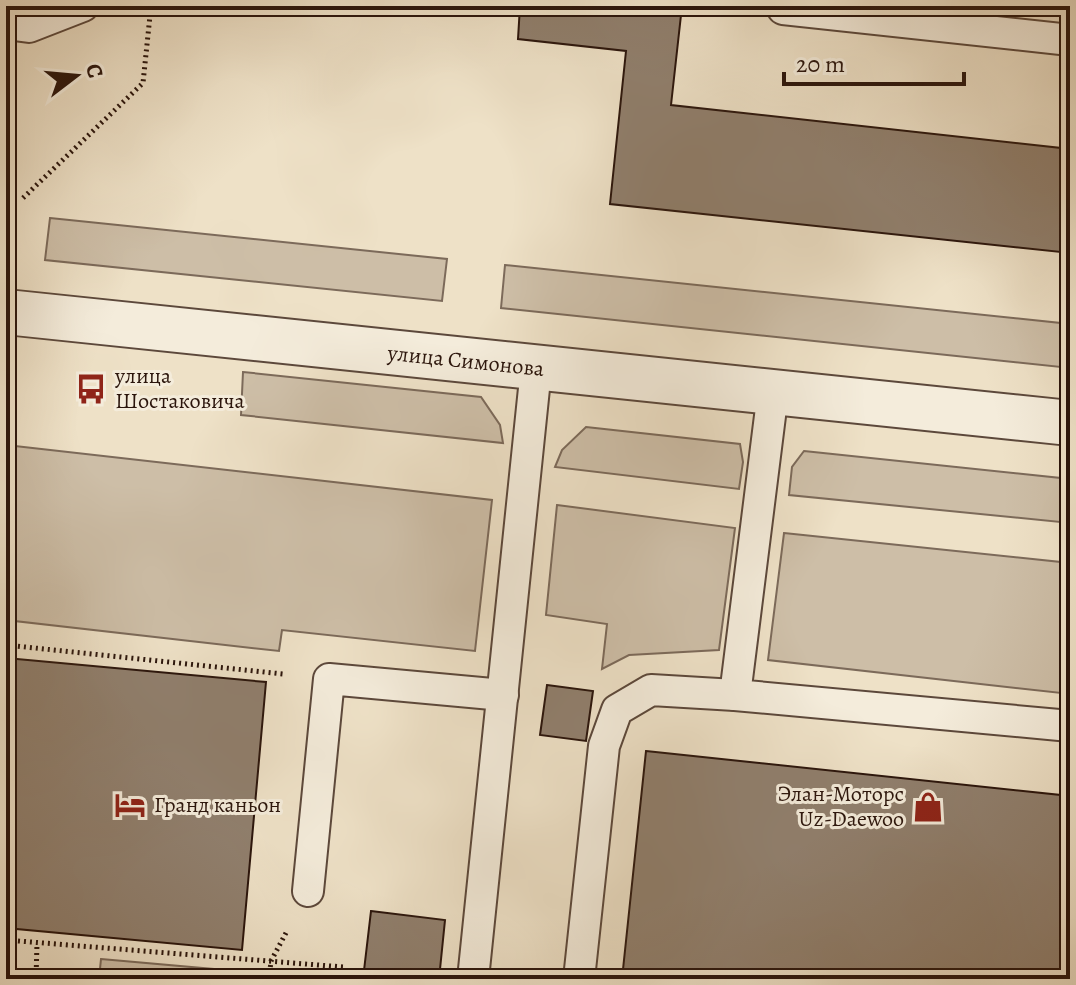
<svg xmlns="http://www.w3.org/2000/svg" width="1076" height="985" viewBox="0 0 1076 985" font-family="Alegreya,serif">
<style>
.green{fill:#cdbea7;stroke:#7c6a5a;stroke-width:2}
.building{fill:#907f6d;stroke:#2b150c;stroke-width:2}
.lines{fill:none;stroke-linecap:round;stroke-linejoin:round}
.service-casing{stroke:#5c483b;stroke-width:34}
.minor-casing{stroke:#5c483b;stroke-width:48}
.path{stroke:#2b150c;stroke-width:5;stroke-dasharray:2 4;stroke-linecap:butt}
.service{stroke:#f4ecdb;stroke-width:30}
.minor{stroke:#f4ecdb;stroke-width:44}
.labels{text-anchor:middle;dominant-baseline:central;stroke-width:6;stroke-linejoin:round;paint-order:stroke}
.street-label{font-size:22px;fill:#2b150c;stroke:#f4ecdb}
.poi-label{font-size:22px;fill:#2b150c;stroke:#f4ecdb;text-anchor:start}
</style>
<rect width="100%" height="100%" fill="#eee1c7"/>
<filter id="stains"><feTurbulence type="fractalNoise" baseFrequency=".0025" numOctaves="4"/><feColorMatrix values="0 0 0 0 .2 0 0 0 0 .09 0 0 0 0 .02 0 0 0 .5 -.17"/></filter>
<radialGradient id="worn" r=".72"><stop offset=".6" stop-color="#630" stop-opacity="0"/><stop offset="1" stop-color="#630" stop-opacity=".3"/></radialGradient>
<g class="green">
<path d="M50,218L447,259L442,301L45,260Z"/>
<path d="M505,265L1070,324V368L501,308Z"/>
<path d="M243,372L481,397L500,425L503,443L241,415Z"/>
<path d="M586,427L740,444L743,462L739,489L555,467L562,450Z"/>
<path d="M6,445L492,500L475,651L282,630L279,651L6,620Z"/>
<path d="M804,451L1070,479V523L789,495L792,467Z"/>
<path d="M557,505L735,528L719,650L629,655L602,669L607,624L546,615Z"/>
<path d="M784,533L1070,563V694L768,660Z"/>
<path d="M101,959L236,971V979H99Z"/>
</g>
<g class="building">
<path d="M520,6H682L671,105L1070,149V253L610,204L626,51L518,39Z"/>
<path d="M6,658L266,682L242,950L6,928Z"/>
<path d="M547,685L593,691L586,741L540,735Z"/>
<path d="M646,751L1070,796V979H622Z"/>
<path d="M371,911L445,920L439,979H363Z"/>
</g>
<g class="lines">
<g class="service-casing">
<g id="service">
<path d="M783,6V9L1070,40"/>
<path d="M6,24L29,27L83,6"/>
<path d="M773,392L735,695L1070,726"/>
<path d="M308,891L329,679L503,695"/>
<path d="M473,979L536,369"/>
<path d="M579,979L604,746L617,710L651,690L735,695"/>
</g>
</g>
<g class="minor-casing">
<path id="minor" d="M6,312L1070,423"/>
</g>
<g class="path">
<path d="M23,198L143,83L151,6"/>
<path d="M6,645L283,674"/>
<path d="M6,940L343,967L342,979"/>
<path d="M36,979L37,943"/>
<path d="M269,979L271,961L287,931"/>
</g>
<use href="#service" class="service"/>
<use href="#minor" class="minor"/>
</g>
<defs>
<g id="bus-bare" transform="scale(2.4)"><path d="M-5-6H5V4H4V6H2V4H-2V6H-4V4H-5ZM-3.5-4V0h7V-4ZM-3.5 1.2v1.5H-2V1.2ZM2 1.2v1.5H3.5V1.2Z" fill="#8f2418" stroke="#f4ecdb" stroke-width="2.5" paint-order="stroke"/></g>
<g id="hotel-bare" transform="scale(2.4)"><path d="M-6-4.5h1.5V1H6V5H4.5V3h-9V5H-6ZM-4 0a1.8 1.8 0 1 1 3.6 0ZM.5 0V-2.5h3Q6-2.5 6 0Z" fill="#8f2418" stroke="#f4ecdb" stroke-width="2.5" paint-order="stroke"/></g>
<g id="shop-bare" transform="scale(2.4)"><path d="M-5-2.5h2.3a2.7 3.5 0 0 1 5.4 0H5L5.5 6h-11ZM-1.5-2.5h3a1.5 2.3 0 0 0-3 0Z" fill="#8f2418" stroke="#f4ecdb" stroke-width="2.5" paint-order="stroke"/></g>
</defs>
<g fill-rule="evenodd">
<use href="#bus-bare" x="91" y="389"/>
<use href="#hotel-bare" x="130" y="805"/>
<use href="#shop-bare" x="928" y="807"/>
</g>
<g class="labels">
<g class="street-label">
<text transform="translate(466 361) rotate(6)">улица Симонова</text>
</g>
<g class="poi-label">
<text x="115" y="376">улица<tspan x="115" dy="25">Шостаковича</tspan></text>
<text x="904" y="794" text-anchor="end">Элан-Моторс<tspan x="904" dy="25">Uz-Daewoo</tspan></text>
<text x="154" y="805">Гранд каньон</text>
</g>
</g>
<rect width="1076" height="985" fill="none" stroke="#eee1c7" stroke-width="32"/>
<rect x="8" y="8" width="1060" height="969" fill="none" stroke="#2b150c" stroke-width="4"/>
<rect x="16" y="16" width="1044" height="953" fill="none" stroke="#2b150c" stroke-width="2"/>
<g transform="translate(76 76) rotate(74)" stroke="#f4ecdb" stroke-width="6" paint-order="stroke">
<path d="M0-6L14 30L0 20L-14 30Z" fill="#2b150c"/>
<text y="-12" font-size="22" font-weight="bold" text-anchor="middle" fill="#2b150c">С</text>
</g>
<path d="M784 72v12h180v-12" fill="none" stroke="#2b150c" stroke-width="4"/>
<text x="796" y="72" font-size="24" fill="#2b150c" stroke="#f4ecdb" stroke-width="6" paint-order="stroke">20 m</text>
<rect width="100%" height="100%" filter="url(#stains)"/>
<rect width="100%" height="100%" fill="url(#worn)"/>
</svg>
